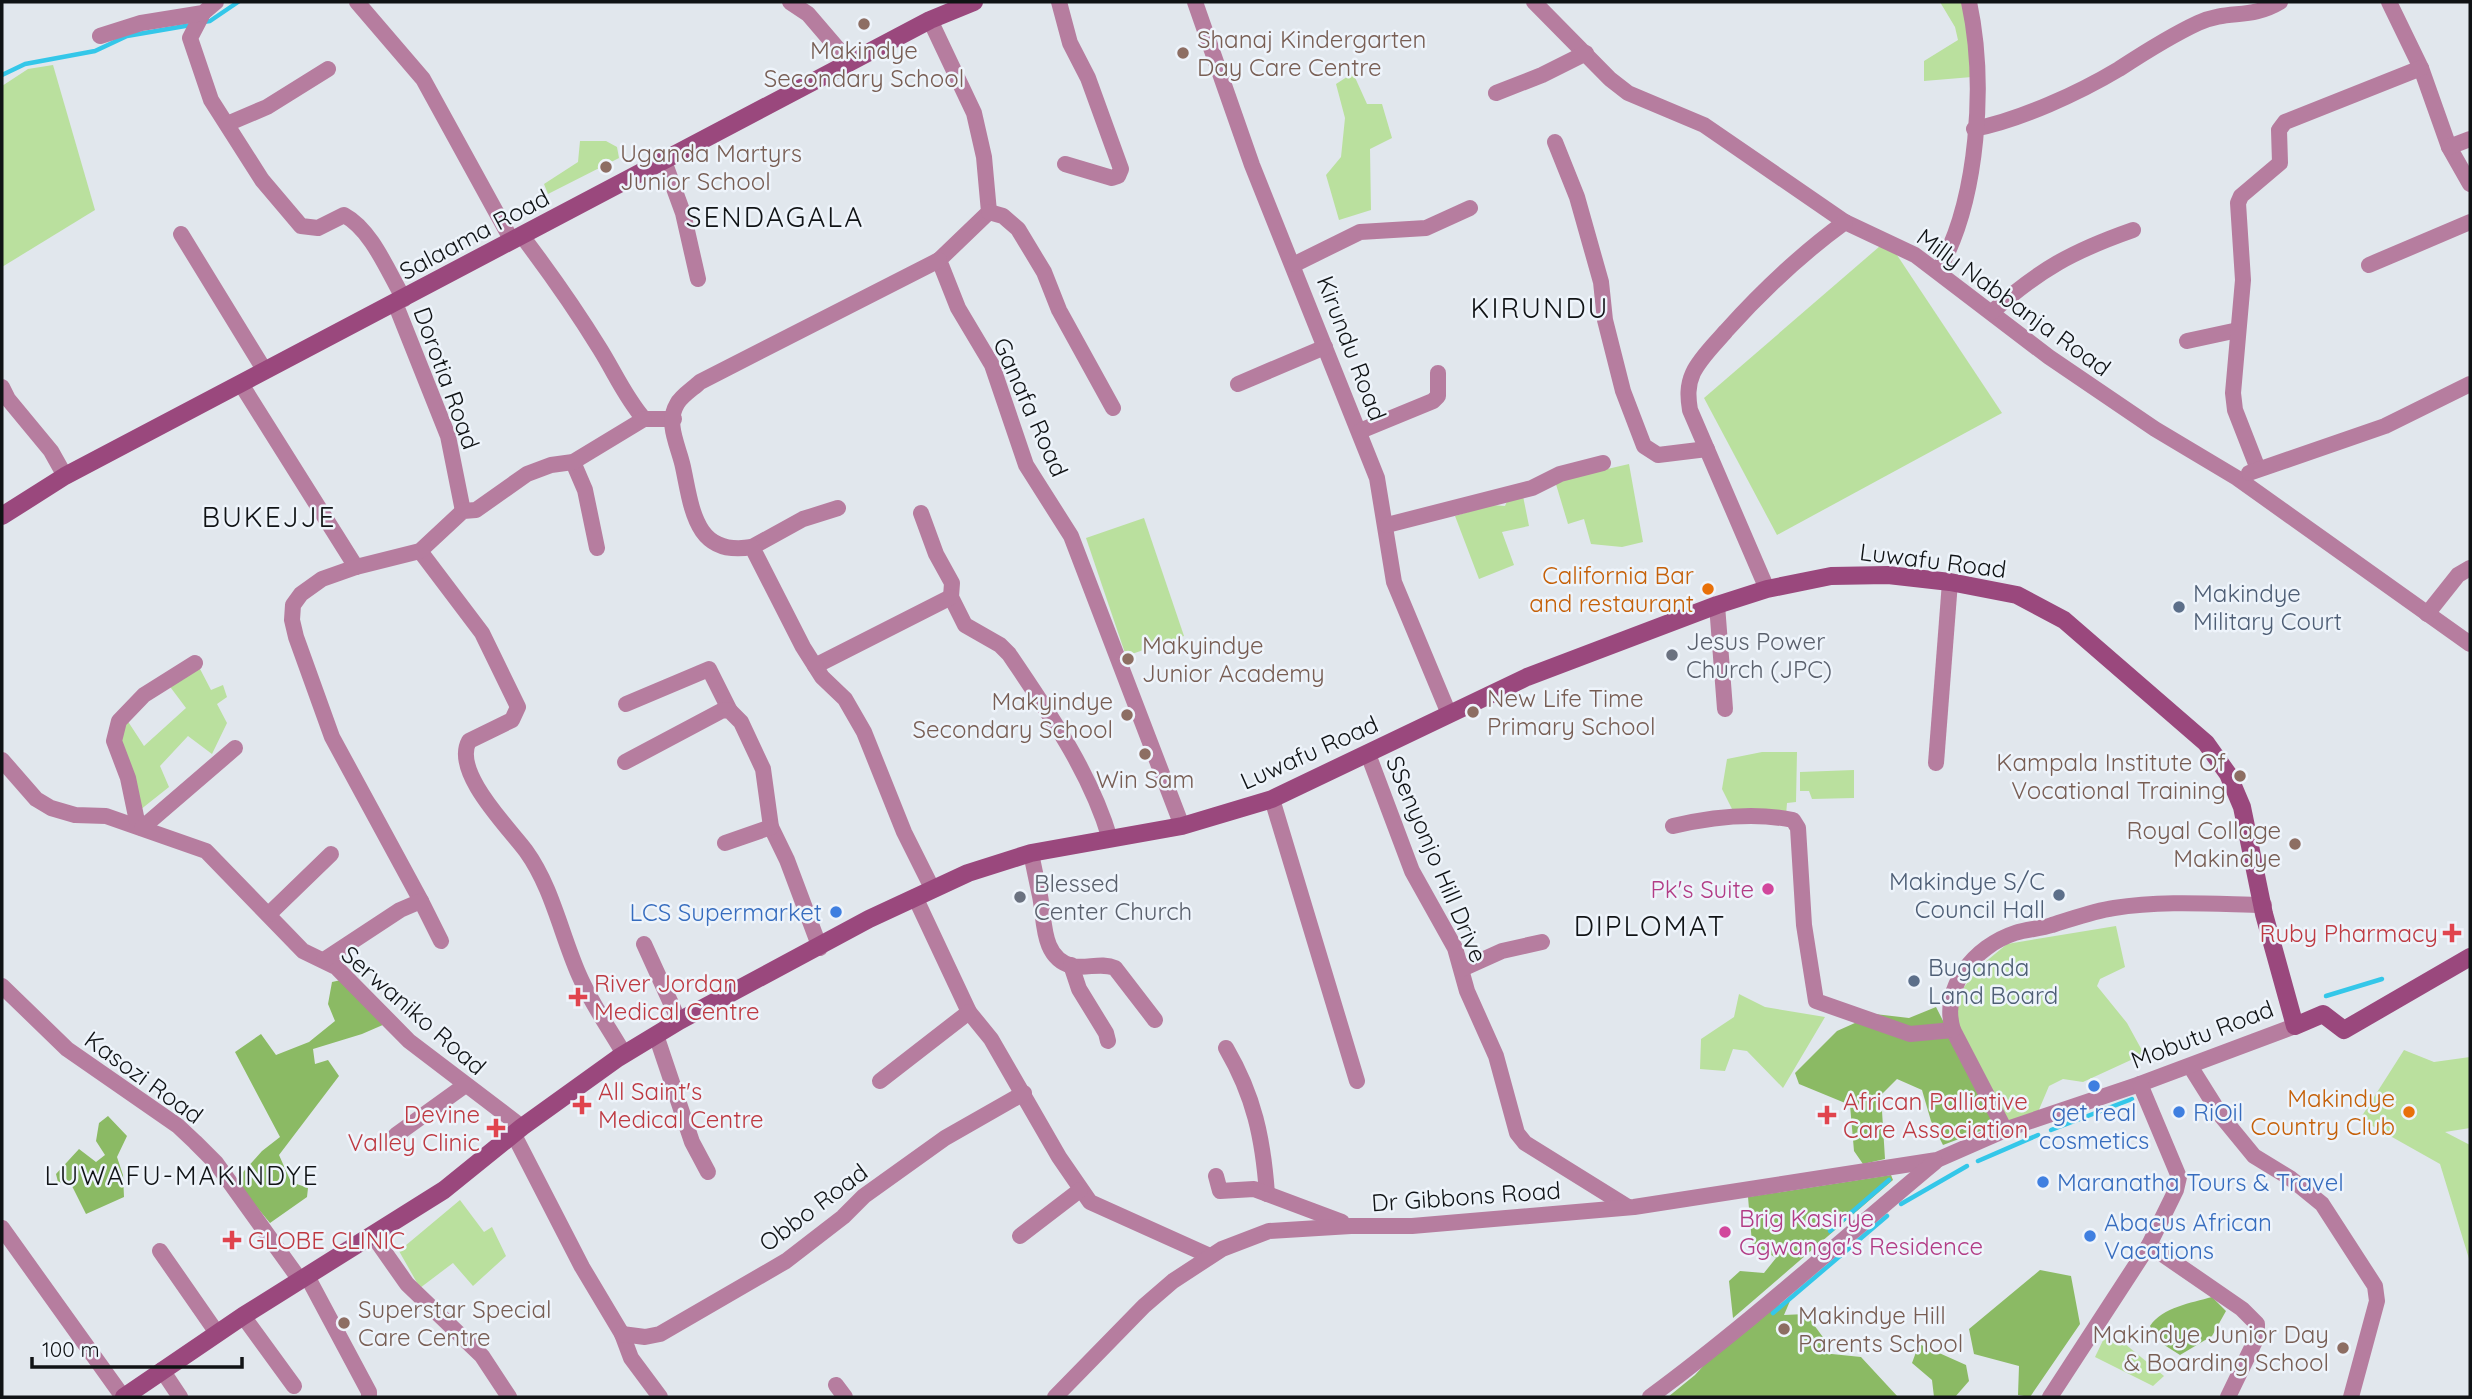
<svg xmlns="http://www.w3.org/2000/svg" width="2472" height="1399" viewBox="0 0 2472 1399" font-family="Quicksand,sans-serif">
<style>
.green{fill:#bae09e}
.forest{fill:#8bba64}
.lines{fill:none;stroke-linecap:round;stroke-linejoin:round}
.stream{stroke:#34c7e9;stroke-width:4.5}
.street{stroke:#b67d9f;stroke-width:16}
.secondary{stroke:#9a487d;stroke-width:18}
.education-dot{fill:#8d6e63;stroke:#eef4fb;stroke-width:2.5}
.food-dot{fill:#e8710a;stroke:#eef4fb;stroke-width:2.5}
.service-dot{fill:#5c6f8a;stroke:#eef4fb;stroke-width:2.5}
.worship-dot{fill:#6b7280;stroke:#eef4fb;stroke-width:2.5}
.hotel-dot{fill:#d1479c;stroke:#eef4fb;stroke-width:2.5}
.shop-dot{fill:#3f7fe0;stroke:#eef4fb;stroke-width:2.5}
.health-dot{fill:#e0444e;stroke:#eef4fb;stroke-width:2.5}
.labels{text-anchor:middle;dominant-baseline:central;stroke-width:5;stroke-linejoin:round;paint-order:stroke}
.education-label{font-size:24px;fill:#785e54;stroke:#eef4fb;text-anchor:start}
.street-label{font-size:24px;fill:#101315;stroke:#eef4fb}
.food-label{font-size:24px;fill:#c56008;stroke:#eef4fb;text-anchor:end}
.service-label{font-size:24px;fill:#4e5e75;stroke:#eef4fb;text-anchor:start}
.worship-label{font-size:24px;fill:#5b616d;stroke:#eef4fb;text-anchor:start}
.hotel-label{font-size:24px;fill:#b23c85;stroke:#eef4fb;text-anchor:end}
.shop-label{font-size:24px;fill:#366cbe;stroke:#eef4fb;text-anchor:start}
.health-label{font-size:24px;fill:#be3a42;stroke:#eef4fb;text-anchor:start}
.neighbourhood-label{font-size:26px;letter-spacing:2px;fill:#101315;stroke:#eef4fb}
.quarter-label{font-size:28px;letter-spacing:2px;fill:#101315;stroke:#eef4fb}
</style>
<rect width="100%" height="100%" fill="#e1e7ed"/>
<g class="green">
<path d="M1940,2H1965L1972,77L1924,81V61L1958,40L1955,27Z"/>
<path d="M53,65L95,210L2,267V86L28,69Z"/>
<path d="M1353,73L1367,104H1382L1392,138L1370,149L1371,210L1339,220L1326,175L1341,157L1345,118L1336,84Z"/>
<path d="M580,141H606L617,147L619,158L548,194L544,184L578,162Z"/>
<path d="M1887,240L2002,413L1777,535L1704,398Z"/>
<path d="M1629,464L1643,542L1622,547L1591,544L1584,519L1568,524L1555,481Z"/>
<path d="M1523,496L1529,526L1502,532L1514,565L1479,579L1455,516L1491,505L1505,506L1508,499Z"/>
<path d="M1144,518L1184,636L1126,656L1086,538Z"/>
<path d="M199,667L211,690L223,685L227,697L217,704L227,723L212,754L188,736L160,766L169,787L140,810L117,740L127,720L144,746L186,708L168,684Z"/>
<path d="M1762,752H1797L1796,802L1787,803L1786,815L1734,813L1722,789L1727,759Z"/>
<path d="M1854,770V798L1812,799L1809,791H1800V772Z"/>
<path d="M2116,926L2125,967L2100,979L2097,986L2127,1023L2144,1054L2083,1082L2063,1079L2049,1086L2038,1112L2008,1123L1955,1020L1954,1001L1978,968L2007,944Z"/>
<path d="M1739,994L1765,1007L1825,1017L1783,1088L1747,1051L1733,1049L1725,1071L1700,1069L1701,1039L1734,1017Z"/>
<path d="M2404,1050L2434,1062L2470,1057V1128L2445,1132L2470,1145V1262L2440,1164L2360,1119Z"/>
<path d="M460,1200L484,1232L492,1227L506,1256L473,1286L453,1263L420,1288L399,1251Z"/>
<path d="M2108,1330L2164,1376L2153,1386L2095,1357Z"/>
</g>
<g class="forest">
<path d="M341,980L385,1024L362,1034L313,1049L315,1064L328,1060L339,1076L279,1155L291,1182L308,1188L307,1197L270,1223L235,1181L262,1151L280,1137L235,1052L261,1034L276,1055L309,1042L335,1021L328,1004L332,982Z"/>
<path d="M1936,1007L1996,1125L1943,1145L1931,1121L1922,1090L1897,1079L1881,1095L1885,1159L1863,1164L1854,1151L1850,1105L1799,1084L1795,1073L1837,1031L1875,1014L1909,1018Z"/>
<path d="M108,1116L127,1136L117,1157L123,1175L124,1197L86,1214L71,1184L58,1182L56,1174L79,1149L96,1162L105,1155L96,1141L99,1123Z"/>
<path d="M1891,1175L1893,1180L1733,1318L1729,1281L1740,1271L1764,1273L1776,1258L1752,1243L1748,1197Z"/>
<path d="M2040,1270L2071,1276L2080,1324L2030,1397L2018,1395L2019,1366L1974,1354L1969,1329Z"/>
<path d="M2212,1297L2226,1311L2212,1336L2180,1355L2158,1341L2150,1326C2163,1307 2191,1303 2212,1297Z"/>
<path d="M1790,1301L1784,1315L1806,1314L1825,1340L1822,1353L1861,1357L1898,1397H1668L1695,1375L1752,1313Z"/>
<path d="M1919,1344L1966,1365L1969,1381L1955,1397H1934L1932,1380L1912,1363Z"/>
</g>
<g class="lines">
<g class="stream">
<path d="M203,22L210,21L238,2"/>
<path d="M2,75L25,64L95,51L127,36L191,25"/>
<path d="M2326,996L2382,979"/>
<path d="M2051,1130L2132,1099"/>
<path d="M1978,1161L2038,1135"/>
<path d="M1901,1204L1967,1166"/>
<path d="M1830,1231L1889,1180"/>
<path d="M1773,1313L1887,1216"/>
</g>
<g class="street">
<path d="M357,2L423,79L512,241"/>
<path d="M790,2L808,14L850,63"/>
<path d="M1059,2L1070,43L1088,78L1121,169L1118,176L1112,178L1065,164"/>
<path d="M1195,2L1252,165L1377,478L1394,582L1449,714"/>
<path d="M1534,2L1610,79L1628,93L1704,125L1845,222L1915,255L2049,357L2155,429L2237,478L2470,644"/>
<path d="M2389,2L2421,68L2449,147L2470,184"/>
<path d="M203,13L190,38L211,100L262,180L301,226L318,228L344,215C372,230 388,272 404,299"/>
<path d="M930,20L974,113L984,157L989,212L939,260L958,308L992,365L1026,465L1071,536L1182,826"/>
<path d="M100,36L141,23L203,13L216,2"/>
<path d="M1496,93L1542,75L1586,53"/>
<path d="M227,124L267,107L328,69"/>
<path d="M1974,129C2020,120 2079,93 2119,69C2145,52 2170,36 2198,23C2229,9 2250,20 2280,2"/>
<path d="M1555,142L1577,197L1601,282L1605,320L1623,391L1644,446L1658,455L1707,449"/>
<path d="M2449,147L2470,139"/>
<path d="M664,161L683,213L698,279"/>
<path d="M989,212L1003,216L1018,229L1044,272L1059,310L1113,408"/>
<path d="M181,234L265,371"/>
<path d="M522,236C550,273 576,310 600,349C615,373 625,397 644,419H674"/>
<path d="M1295,264L1360,232L1426,228L1470,208"/>
<path d="M2369,265L2470,222"/>
<path d="M1938,271C1979,200 1986,81 1969,2"/>
<path d="M395,303L448,436L463,511"/>
<path d="M1992,312C2040,269 2073,251 2133,230"/>
<path d="M2187,341L2238,330"/>
<path d="M241,384L356,567"/>
<path d="M1238,384L1325,347"/>
<path d="M2,387L8,399L51,451L65,476"/>
<path d="M1360,431L1433,401L1438,396V373"/>
<path d="M573,462L585,490L597,548"/>
<path d="M2258,469L2235,410L2233,393L2243,280L2238,203L2241,196L2280,163L2279,130L2285,122L2421,68"/>
<path d="M2249,473L2385,426L2470,384"/>
<path d="M921,513L936,554L952,583L951,597L965,625L1000,645L1009,654C1048,712 1090,771 1110,839"/>
<path d="M1387,525L1532,488L1560,474L1603,463"/>
<path d="M752,547L803,519L838,508"/>
<path d="M420,551L482,633L518,707L512,720L469,741C452,772 509,828 526,851C552,887 561,934 579,975C591,1003 609,1028 624,1054"/>
<path d="M1767,589L1690,410C1688,398 1687,386 1693,373C1700,358 1715,344 1726,331C1762,291 1801,254 1845,222"/>
<path d="M1717,605L1725,709"/>
<path d="M2427,614L2458,575L2470,568"/>
<path d="M815,666L951,597"/>
<path d="M626,704L709,669L730,711"/>
<path d="M1368,754L1412,871L1455,948L1467,991L1496,1056L1517,1133L1525,1143L1628,1207"/>
<path d="M2,760L36,799L51,808L75,815L106,816L206,851L303,951L336,967L409,1041L522,1127"/>
<path d="M625,762L723,710L730,711L741,722L763,769L771,827L787,860L820,948"/>
<path d="M1936,763L1950,582"/>
<path d="M1272,799L1357,1081"/>
<path d="M138,826L128,778L114,741L119,721L144,695L195,663"/>
<path d="M1673,826C1711,817 1754,812 1793,820L1798,828L1804,925L1816,1001L1910,1034L1953,1030L2005,1130"/>
<path d="M142,828L235,748"/>
<path d="M725,843L771,827"/>
<path d="M1031,853C1034,868 1037,882 1040,896C1045,920 1041,958 1072,966C1086,969 1102,962 1115,968L1155,1020"/>
<path d="M932,888L904,832L864,732L845,699L822,677L803,647L752,547C695,557 692,509 683,467C679,447 665,424 677,404C681,396 694,388 700,382L939,260"/>
<path d="M915,897L969,1012L991,1039L1059,1157L1090,1202L1210,1256"/>
<path d="M421,901L332,737L296,637L292,620L293,605L301,594L322,579L356,567L420,551L463,511L476,510L527,474L551,465L573,462L644,419"/>
<path d="M269,914L331,854"/>
<path d="M644,944L679,1021"/>
<path d="M324,960L400,910L421,901L441,941"/>
<path d="M1071,965L1079,989L1106,1033L1108,1041"/>
<path d="M1462,969L1502,951L1542,942"/>
<path d="M2,986L67,1049L178,1126L195,1142L216,1163L300,1280"/>
<path d="M1953,1030C1940,988 1975,946 2015,933C2027,929 2040,929 2052,925C2072,919 2093,911 2114,908C2163,900 2214,904 2264,905"/>
<path d="M656,1035L692,1142L708,1172"/>
<path d="M1226,1048C1254,1096 1263,1138 1267,1194"/>
<path d="M2190,1066L2222,1117L2254,1156L2290,1178L2322,1204L2375,1286L2377,1301L2351,1397"/>
<path d="M880,1081L969,1012"/>
<path d="M396,1135L464,1086"/>
<path d="M514,1135L582,1267L622,1334L631,1358L660,1397"/>
<path d="M1216,1176L1220,1191L1254,1189L1342,1222"/>
<path d="M2,1228L123,1397"/>
<path d="M1020,1236L1080,1190"/>
<path d="M374,1237L407,1284L482,1356L509,1397"/>
<path d="M2149,1245L2242,1309L2257,1324V1337L2228,1397"/>
<path d="M160,1251L217,1333"/>
<path d="M307,1276L369,1392V1397"/>
<path d="M243,1316L294,1386"/>
<path d="M622,1334L645,1337L660,1334L786,1261L843,1217L864,1196L945,1138L1024,1093"/>
<path d="M162,1370L180,1397"/>
<path d="M836,1385L845,1397"/>
<path d="M1055,1397L1144,1306L1173,1281L1222,1249L1269,1231L1351,1226H1412L1634,1207L1937,1160L2010,1128L2140,1084L2295,1026"/>
<path d="M1650,1397C1749,1324 1840,1241 1935,1162"/>
<path d="M2050,1397L2149,1245L2176,1190L2179,1177L2140,1084"/>
</g>
<g class="secondary">
<path d="M2,516L65,476L930,20L974,2"/>
<path d="M124,1397L243,1316L444,1190L522,1127L618,1058L679,1021L869,919L968,873L1031,853L1182,826L1272,799L1527,677L1717,605L1767,589L1831,576L1888,575L1950,582L2017,595L2064,620L2206,743L2228,774L2242,807L2264,914L2295,1026L2323,1014L2344,1030L2470,957"/>
</g>
</g>
<g class="education-dot">
<circle cx="864" cy="24" r="7"/>
<circle cx="1183" cy="53" r="7"/>
<circle cx="606" cy="167" r="7"/>
<circle cx="1128" cy="659" r="7"/>
<circle cx="1473" cy="712" r="7"/>
<circle cx="1127" cy="715" r="7"/>
<circle cx="1145" cy="754" r="7"/>
<circle cx="2240" cy="776" r="7"/>
<circle cx="2295" cy="844" r="7"/>
<circle cx="344" cy="1323" r="7"/>
<circle cx="1784" cy="1329" r="7"/>
<circle cx="2343" cy="1348" r="7"/>
</g>
<g class="food-dot">
<circle cx="1708" cy="589" r="7"/>
<circle cx="2409" cy="1112" r="7"/>
</g>
<g class="service-dot">
<circle cx="2179" cy="607" r="7"/>
<circle cx="2059" cy="895" r="7"/>
<circle cx="1914" cy="981" r="7"/>
</g>
<g class="worship-dot">
<circle cx="1672" cy="655" r="7"/>
<circle cx="1020" cy="897" r="7"/>
</g>
<g class="hotel-dot">
<circle cx="1768" cy="889" r="7"/>
<circle cx="1725" cy="1232" r="7"/>
</g>
<g class="shop-dot">
<circle cx="836" cy="912" r="7"/>
<circle cx="2094" cy="1086" r="7"/>
<circle cx="2179" cy="1112" r="7"/>
<circle cx="2043" cy="1182" r="7"/>
<circle cx="2090" cy="1236" r="7"/>
</g>
<g class="health-dot">
<path d="M2448.5 922.5h7v7h7v7h-7v7h-7v-7h-7v-7h7z"/>
<path d="M574.5 986.5h7v7h7v7h-7v7h-7v-7h-7v-7h7z"/>
<path d="M578.5 1094.5h7v7h7v7h-7v7h-7v-7h-7v-7h7z"/>
<path d="M1823.5 1104.5h7v7h7v7h-7v7h-7v-7h-7v-7h7z"/>
<path d="M492.5 1117.5h7v7h7v7h-7v7h-7v-7h-7v-7h7z"/>
<path d="M228.5 1229.5h7v7h7v7h-7v7h-7v-7h-7v-7h7z"/>
</g>
<g class="labels">
<g class="education-label">
<text x="1197" y="39">Shanaj Kindergarten<tspan x="1197" dy="28">Day Care Centre</tspan></text>
<text x="864" y="50" text-anchor="middle">Makindye<tspan x="864" dy="28">Secondary School</tspan></text>
<text x="620" y="153">Uganda Martyrs<tspan x="620" dy="28">Junior School</tspan></text>
<text x="1142" y="645">Makyindye<tspan x="1142" dy="28">Junior Academy</tspan></text>
<text x="1487" y="698">New Life Time<tspan x="1487" dy="28">Primary School</tspan></text>
<text x="1113" y="701" text-anchor="end">Makyindye<tspan x="1113" dy="28">Secondary School</tspan></text>
<text x="2226" y="762" text-anchor="end">Kampala Institute Of<tspan x="2226" dy="28">Vocational Training</tspan></text>
<text x="1145" y="779" text-anchor="middle">Win Sam</text>
<text x="2281" y="830" text-anchor="end">Royal Collage<tspan x="2281" dy="28">Makindye</tspan></text>
<text x="358" y="1309">Superstar Special<tspan x="358" dy="28">Care Centre</tspan></text>
<text x="1798" y="1315">Makindye Hill<tspan x="1798" dy="28">Parents School</tspan></text>
<text x="2329" y="1334" text-anchor="end">Makindye Junior Day<tspan x="2329" dy="28">&amp; Boarding School</tspan></text>
</g>
<g class="street-label">
<text transform="translate(474 234) rotate(-28)">Salaama Road</text>
<text transform="translate(2014 302) rotate(36)">Milly Nabbanja Road</text>
<text transform="translate(1352 348) rotate(69)">Kirundu Road</text>
<text transform="translate(447 378) rotate(70)">Dorotia Road</text>
<text transform="translate(1031 407) rotate(66)">Ganafa Road</text>
<text transform="translate(1933 560) rotate(7)">Luwafu Road</text>
<text transform="translate(1309 752) rotate(-24)">Luwafu Road</text>
<text transform="translate(1437 859) rotate(67)">SSenyonjo Hill Drive</text>
<text transform="translate(414 1010) rotate(41)">Serwaniko Road</text>
<text transform="translate(2202 1034) rotate(-21)">Mobutu Road</text>
<text transform="translate(144 1077) rotate(36)">Kasozi Road</text>
<text transform="translate(1466 1196) rotate(-4)">Dr Gibbons Road</text>
<text transform="translate(813 1207) rotate(-37)">Obbo Road</text>
</g>
<g class="food-label">
<text x="1694" y="575">California Bar<tspan x="1694" dy="28">and restaurant</tspan></text>
<text x="2395" y="1098">Makindye<tspan x="2395" dy="28">Country Club</tspan></text>
</g>
<g class="service-label">
<text x="2193" y="593">Makindye<tspan x="2193" dy="28">Military Court</tspan></text>
<text x="2045" y="881" text-anchor="end">Makindye S/C<tspan x="2045" dy="28">Council Hall</tspan></text>
<text x="1928" y="967">Buganda<tspan x="1928" dy="28">Land Board</tspan></text>
</g>
<g class="worship-label">
<text x="1686" y="641">Jesus Power<tspan x="1686" dy="28">Church (JPC)</tspan></text>
<text x="1034" y="883">Blessed<tspan x="1034" dy="28">Center Church</tspan></text>
</g>
<g class="hotel-label">
<text x="1754" y="889">Pk's Suite</text>
<text x="1739" y="1218" text-anchor="start">Brig Kasirye<tspan x="1739" dy="28">Ggwanga's Residence</tspan></text>
</g>
<g class="shop-label">
<text x="822" y="912" text-anchor="end">LCS Supermarket</text>
<text x="2094" y="1112" text-anchor="middle">get real<tspan x="2094" dy="28">cosmetics</tspan></text>
<text x="2193" y="1112">RiOil</text>
<text x="2057" y="1182">Maranatha Tours &amp; Travel</text>
<text x="2104" y="1222">Abacus African<tspan x="2104" dy="28">Vacations</tspan></text>
</g>
<g class="health-label">
<text x="2438" y="933" text-anchor="end">Ruby Pharmacy</text>
<text x="594" y="983">River Jordan<tspan x="594" dy="28">Medical Centre</tspan></text>
<text x="598" y="1091">All Saint's<tspan x="598" dy="28">Medical Centre</tspan></text>
<text x="1843" y="1101">African Palliative<tspan x="1843" dy="28">Care Association</tspan></text>
<text x="480" y="1114" text-anchor="end">Devine<tspan x="480" dy="28">Valley Clinic</tspan></text>
<text x="248" y="1240">GLOBE CLINIC</text>
</g>
<g class="neighbourhood-label">
<text x="182" y="1175">LUWAFU-MAKINDYE</text>
</g>
<g class="quarter-label">
<text x="775" y="216">SENDAGALA</text>
<text x="1540" y="307">KIRUNDU</text>
<text x="269" y="516">BUKEJJE</text>
<text x="1650" y="925">DIPLOMAT</text>
</g>
</g>
<rect width="2472" height="1399" fill="none" stroke="#101315" stroke-width="7"/>
<path d="M32 1357v10h210v-10" fill="none" stroke="#101315" stroke-width="3.5"/>
<text x="42" y="1357" font-size="21" fill="#101315" stroke="#eef4fb" stroke-width="5" paint-order="stroke">100 m</text>
</svg>
